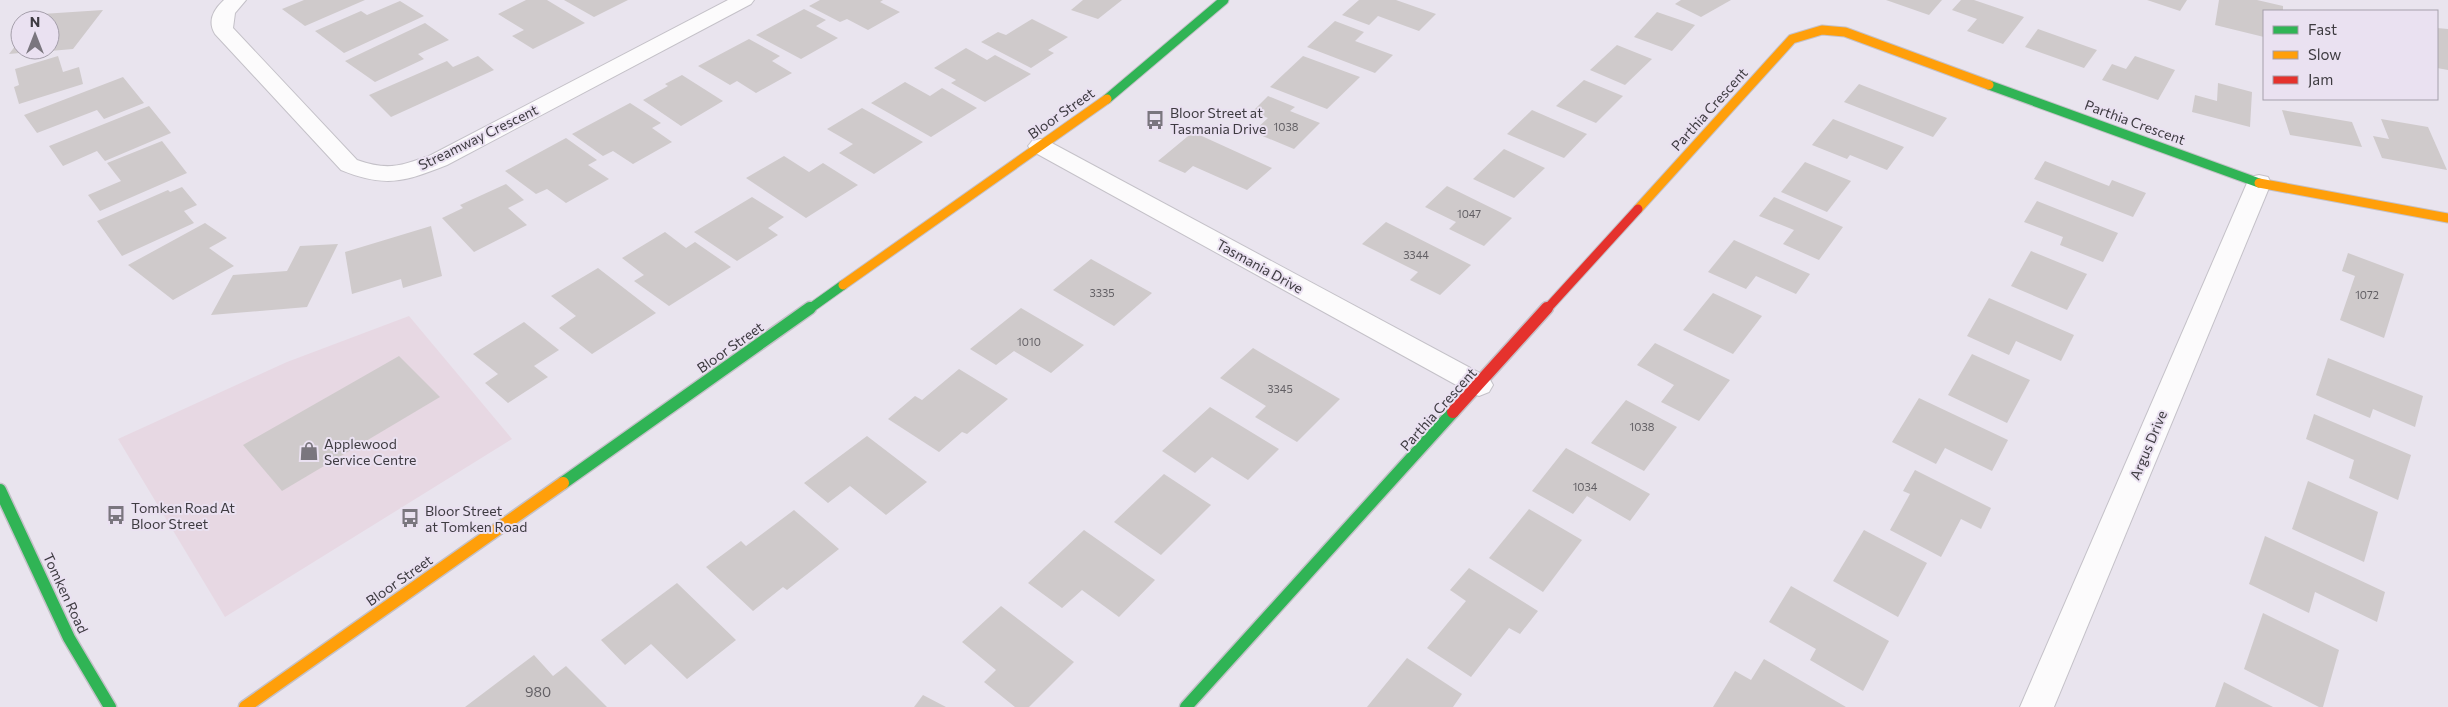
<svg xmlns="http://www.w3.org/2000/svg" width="2448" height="707" viewBox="0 0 2448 707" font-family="Commissioner,sans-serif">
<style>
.commercial{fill:#e7d8e3}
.building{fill:#cfcacb}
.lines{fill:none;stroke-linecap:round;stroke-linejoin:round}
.street-casing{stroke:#c4c1c8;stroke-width:2}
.fast-far1-casing{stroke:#c4c1c8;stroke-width:11}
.fast-casing{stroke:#c4c1c8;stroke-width:15}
.slow-far1-casing{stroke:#c4c1c8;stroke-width:11}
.slow-casing{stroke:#c4c1c8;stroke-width:15}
.jam-far1-casing{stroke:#c4c1c8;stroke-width:11}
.jam-casing{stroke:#c4c1c8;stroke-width:15}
.street{fill:#fcfbfc;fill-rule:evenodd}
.fast-far1{stroke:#30b455;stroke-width:9}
.fast{stroke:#30b455;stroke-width:12}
.slow-far1{stroke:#ff9f0a;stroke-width:9}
.slow{stroke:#ff9f0a;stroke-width:12}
.jam-far1{stroke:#e5322d;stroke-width:9}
.jam{stroke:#e5322d;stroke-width:12}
.labels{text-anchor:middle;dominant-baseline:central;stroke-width:4;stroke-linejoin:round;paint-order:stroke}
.number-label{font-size:11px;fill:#625f64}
.street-label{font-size:14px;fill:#3e3b41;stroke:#eae1f1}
.poi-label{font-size:14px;fill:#3e3b41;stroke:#eae1f1;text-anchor:start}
.near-number-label{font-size:14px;fill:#625f64}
</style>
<rect width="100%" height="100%" fill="#e9e4ee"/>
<path class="commercial" d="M409,316L512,439L225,617L118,439L287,362Z"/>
<g class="building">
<path d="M304,0H365L305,26L282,9Z"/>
<path d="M526,0H547L585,23L533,49L512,36L524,30L498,14Z"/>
<path d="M564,0H628L594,17Z"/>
<path d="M820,0H883L880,2L900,12L868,30L847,19L840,22L809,6Z"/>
<path d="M1083,0H1122L1098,19L1071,10Z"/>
<path d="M1359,0H1396L1436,14L1419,31L1378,16L1369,25L1342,15Z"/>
<path d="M1681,0H1731L1701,17L1675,4Z"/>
<path d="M1886,0H1942L1929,15Z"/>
<path d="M1961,0H1974L2024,17L2003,44L1967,31L1977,19L1952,10Z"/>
<path d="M2147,0H2187L2180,11Z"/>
<path d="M2219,0H2257L2283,6V11H2264V37L2215,25Z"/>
<path d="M400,1L424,16L344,53L315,31L361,11L367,15Z"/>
<path d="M804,9L826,20L816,26L838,38L801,59L756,35Z"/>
<path d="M103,10L73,49L50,51V20H37L42,14Z"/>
<path d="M1657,12L1695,25L1672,51L1634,37Z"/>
<path d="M1032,19L1068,37L1048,50L1054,53L1031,68L981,42L998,32L1006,35Z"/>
<path d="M1335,21L1364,32L1355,41L1393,55L1375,73L1307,47Z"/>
<path d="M425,23L449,40L418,54L424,59L375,82L345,61Z"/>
<path d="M2437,28L2448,29V70L2437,68Z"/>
<path d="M2038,29L2097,50L2084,68L2025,47Z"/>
<path d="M749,39L780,56L772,61L792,73L756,93L737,81L730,85L698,66Z"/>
<path d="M20,40V50L41,51L9,54Z"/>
<path d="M1617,45L1652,59L1625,85L1590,70Z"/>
<path d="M966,48L987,60L995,55L1031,74L985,102L951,83L956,80L934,68Z"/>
<path d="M58,56L63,72L79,67L83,84L19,104L14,87L19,85L15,69Z"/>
<path d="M478,56L494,70L391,117L369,95L447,61L453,67Z"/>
<path d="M1303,56L1360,77L1327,109L1270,87Z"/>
<path d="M2135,56L2175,70L2158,100L2102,80L2112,64L2126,69Z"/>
<path d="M682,75L723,101L681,126L643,100L668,86L665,84Z"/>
<path d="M123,77L144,103L104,119L97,110L37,133L24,115Z"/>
<path d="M1584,80L1623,96L1596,123L1556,106Z"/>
<path d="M905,82L930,96L942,88L977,108L931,137L871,103Z"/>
<path d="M2218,83L2252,92L2250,127L2192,112L2195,95L2217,101Z"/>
<path d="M1859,84L1947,118L1933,137L1844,102Z"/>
<path d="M1268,96L1295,107L1290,111L1320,123L1294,149L1253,132L1268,118L1252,112Z"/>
<path d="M630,103L661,123L652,128L672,142L633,164L613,151L603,156L572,134Z"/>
<path d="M149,106L171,133L105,161L97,151L63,166L49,146Z"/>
<path d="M862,108L923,142L874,174L839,153L853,144L827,129Z"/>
<path d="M1532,110L1587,134L1564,158L1507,134Z"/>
<path d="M2282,110L2352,122L2362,147L2290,135Z"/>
<path d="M1833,119L1904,147L1887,170L1850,155L1847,159L1812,145Z"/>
<path d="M2381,119L2428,127L2447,170L2382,158L2373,136L2389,139Z"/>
<path d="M1193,132L1272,168L1247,190L1193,166L1185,173L1158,161Z"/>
<path d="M566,138L597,160L588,165L609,179L566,203L547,189L536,194L505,171Z"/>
<path d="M162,141L187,173L100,211L88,195L121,181L107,163Z"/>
<path d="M1504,149L1545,168L1514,198L1473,179Z"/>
<path d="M784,156L809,172L823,163L858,185L806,218L746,178Z"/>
<path d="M2045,161L2109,186L2112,180L2146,193L2133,217L2034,179Z"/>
<path d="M1805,162L1851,181L1827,212L1781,192Z"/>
<path d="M506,184L524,200L508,208L527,225L474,252L442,218L463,208L460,205Z"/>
<path d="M1447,186L1512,218L1484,246L1449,229L1456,222L1425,207Z"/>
<path d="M182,187L197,205L184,211L194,223L122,256L97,221L168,190L170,192Z"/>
<path d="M752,197L784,217L768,228L778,235L737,261L694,232Z"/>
<path d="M1774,197L1843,227L1819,260L1783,244L1794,230L1759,216Z"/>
<path d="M2037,201L2118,233L2103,262L2060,245L2063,237L2024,222Z"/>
<path d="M1386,222L1471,265L1440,295L1410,280L1418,272L1362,244Z"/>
<path d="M205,223L227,238L209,248L234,266L173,300L128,265Z"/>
<path d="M431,226L442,276L403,288L401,279L352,294L345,252Z"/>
<path d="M665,232L686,248L695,242L731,267L669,306L634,281L644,275L622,258Z"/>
<path d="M1734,240L1810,274L1796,294L1756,276L1746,289L1708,272Z"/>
<path d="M338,244L307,307L211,315L233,275L287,271L300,246Z"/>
<path d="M2031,251L2087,274L2067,310L2011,286Z"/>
<path d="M2348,253L2404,274L2384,338L2340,320L2355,276L2342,271Z"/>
<path d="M1091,259L1152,293L1114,326L1053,290Z"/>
<path d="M598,268L656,313L592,354L559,328L576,316L551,296Z"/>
<path d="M1713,293L1762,316L1733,354L1683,330Z"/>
<path d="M1989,298L2074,335L2061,361L2016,341L2009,355L1967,336Z"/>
<path d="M1021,308L1084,345L1051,373L1014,351L996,365L970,349Z"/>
<path d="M524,322L559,350L534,366L548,377L508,403L485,383L498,374L473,354Z"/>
<path d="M1655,343L1730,380L1699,421L1661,402L1674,385L1637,365Z"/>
<path d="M1253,348L1340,399L1297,442L1255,417L1266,406L1220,378Z"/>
<path d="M1972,354L2030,380L2007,423L1948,395Z"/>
<path d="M399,356L440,397L282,491L243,445Z"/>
<path d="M2328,358L2423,396L2415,427L2373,409L2370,418L2316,395Z"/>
<path d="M959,369L1008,399L967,434L962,432L939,452L888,419L915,396L922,400Z"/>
<path d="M1919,398L2008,440L1992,471L1945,448L1936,464L1892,442Z"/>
<path d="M1626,400L1677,427L1644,471L1591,443Z"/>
<path d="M1210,407L1279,449L1248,480L1212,457L1195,473L1162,451Z"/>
<path d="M2314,414L2411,455L2398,500L2349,478L2354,460L2306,439Z"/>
<path d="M867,436L927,482L886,515L850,486L828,503L804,483Z"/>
<path d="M1566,448L1650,494L1630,521L1587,496L1573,514L1532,491Z"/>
<path d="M1915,470L1991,508L1981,529L1961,519L1941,557L1890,530L1910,494L1903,491Z"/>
<path d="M1164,474L1211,505L1161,555L1114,522Z"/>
<path d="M2308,481L2378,512L2364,562L2292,529Z"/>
<path d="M1529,509L1582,540L1543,592L1489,558Z"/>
<path d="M794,510L839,549L787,590L783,587L753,611L706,567L741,541L746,546Z"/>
<path d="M1084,530L1155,580L1119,617L1082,590L1062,608L1028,583Z"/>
<path d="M1864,530L1927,563L1898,617L1833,581Z"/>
<path d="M2265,536L2385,592L2377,622L2315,592L2309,613L2249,584Z"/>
<path d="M1469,568L1538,611L1520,634L1509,628L1471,677L1427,648L1466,601L1450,590Z"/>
<path d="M677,583L736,640L687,679L651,644L625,665L601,640Z"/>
<path d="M1791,586L1889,641L1863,691L1810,660L1816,649L1769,622Z"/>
<path d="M1001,606L1074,662L1029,707H1015L984,682L996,670L962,642Z"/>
<path d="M2263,613L2339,650L2323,707H2319L2244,669Z"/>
<path d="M534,655L553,676L566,666L607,707H465Z"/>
<path d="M1407,658L1462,694L1453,707H1367Z"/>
<path d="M1764,659L1846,707H1713L1735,671L1751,680Z"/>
<path d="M2224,682L2273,707H2215Z"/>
<path d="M923,695L946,707H914Z"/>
</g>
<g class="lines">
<g class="street-casing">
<g id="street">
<path d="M224,0H246L235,13L233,28L357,160C388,171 401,166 431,155L728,0H754L751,4L447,165C404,182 385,188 341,170L215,34C207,21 214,9 224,0Z"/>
<path d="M1040,139L1048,141L1489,378L1493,385L1489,392L1479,396L1469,392L1032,151L1028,146L1032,141Z"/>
<path d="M2259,175L2268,177L2271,183L2054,707H2020L2247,183L2250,177Z"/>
</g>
</g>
<g class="fast-far1-casing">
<g id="fast-far1">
<path d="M1989,85L2259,183"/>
<path d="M1107,99L1224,0"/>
<path d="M808,310L843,285"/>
</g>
</g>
<g class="fast-casing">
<g id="fast">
<path d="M563,483L810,308"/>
<path d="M0,490L69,638L110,707"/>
<path d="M1186,707L1453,412"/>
</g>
</g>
<g class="slow-far1-casing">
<g id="slow-far1">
<path d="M2259,183L2448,218"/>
<path d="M1638,209L1792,39L1822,30L1845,32L1989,85"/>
<path d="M843,285L1107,99"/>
</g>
</g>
<g class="slow-casing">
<path id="slow" d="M245,707L563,483"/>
</g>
<g class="jam-far1-casing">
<path id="jam-far1" d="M1546,310L1638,209"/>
</g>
<g class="jam-casing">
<path id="jam" d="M1453,412L1547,308"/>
</g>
<use href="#street" class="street"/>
<use href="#fast-far1" class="fast-far1"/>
<use href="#fast" class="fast"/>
<use href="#slow-far1" class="slow-far1"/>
<use href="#slow" class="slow"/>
<use href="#jam-far1" class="jam-far1"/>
<use href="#jam" class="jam"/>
</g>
<defs>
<g id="bus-bare" transform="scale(1.5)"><path d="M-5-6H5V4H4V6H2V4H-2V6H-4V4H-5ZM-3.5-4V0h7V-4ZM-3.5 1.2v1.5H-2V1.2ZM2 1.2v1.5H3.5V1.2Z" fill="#7a767e" stroke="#eae1f1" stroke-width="2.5" paint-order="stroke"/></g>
<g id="shop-bare" transform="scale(1.5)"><path d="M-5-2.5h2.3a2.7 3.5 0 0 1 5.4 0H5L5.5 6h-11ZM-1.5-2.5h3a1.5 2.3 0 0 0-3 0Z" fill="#7a767e" stroke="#eae1f1" stroke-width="2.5" paint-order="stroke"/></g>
</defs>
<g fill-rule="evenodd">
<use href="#bus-bare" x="1155" y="120"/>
<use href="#shop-bare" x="309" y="451"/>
<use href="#bus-bare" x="116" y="515"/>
<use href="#bus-bare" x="410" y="518"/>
</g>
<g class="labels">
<g class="number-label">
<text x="1286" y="126">1038</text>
<text x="1469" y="213">1047</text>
<text x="1416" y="254">3344</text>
<text x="1102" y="292">3335</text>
<text x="2367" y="294">1072</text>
<text x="1029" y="341">1010</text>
<text x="1280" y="388">3345</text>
<text x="1642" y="426">1038</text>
<text x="1585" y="486">1034</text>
</g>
<g class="street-label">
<text transform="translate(1709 109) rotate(-48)">Parthia Crescent</text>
<text transform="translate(1061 113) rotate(-35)">Bloor Street</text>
<text transform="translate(2135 122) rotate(20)">Parthia Crescent</text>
<text transform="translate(478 137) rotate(-26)">Streamway Crescent</text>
<text transform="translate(1260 266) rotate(29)">Tasmania Drive</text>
<text transform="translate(730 347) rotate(-35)">Bloor Street</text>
<text transform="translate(1438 409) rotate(-48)">Parthia Crescent</text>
<text transform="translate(2148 445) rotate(-67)">Argus Drive</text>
<text transform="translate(399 580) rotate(-35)">Bloor Street</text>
<text transform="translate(66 593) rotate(65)">Tomken Road</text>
</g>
<g class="poi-label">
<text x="1170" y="112">Bloor Street at<tspan x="1170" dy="16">Tasmania Drive</tspan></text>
<text x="324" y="443">Applewood<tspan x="324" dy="16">Service Centre</tspan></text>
<text x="131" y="507">Tomken Road At<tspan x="131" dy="16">Bloor Street</tspan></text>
<text x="425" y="510">Bloor Street<tspan x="425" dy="16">at Tomken Road</tspan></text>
</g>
<g class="near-number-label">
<text x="538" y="691">980</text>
</g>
</g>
<rect x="2263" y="10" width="175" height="90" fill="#eae1f1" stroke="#a59fab"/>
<rect x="2273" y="26" width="25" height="8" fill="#30b455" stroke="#a59fab"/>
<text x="2308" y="35" font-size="15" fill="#3e3b41">Fast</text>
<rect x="2273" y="51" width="25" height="8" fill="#ff9f0a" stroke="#a59fab"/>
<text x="2308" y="60" font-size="15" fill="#3e3b41">Slow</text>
<rect x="2273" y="76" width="25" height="8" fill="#e5322d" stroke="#a59fab"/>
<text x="2308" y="85" font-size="15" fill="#3e3b41">Jam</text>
<g transform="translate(35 35)"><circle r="24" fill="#eae1f1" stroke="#a59fab"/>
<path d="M0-4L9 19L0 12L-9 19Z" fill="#7a767e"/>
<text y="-8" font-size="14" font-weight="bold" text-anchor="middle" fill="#3e3b41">N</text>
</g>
</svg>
